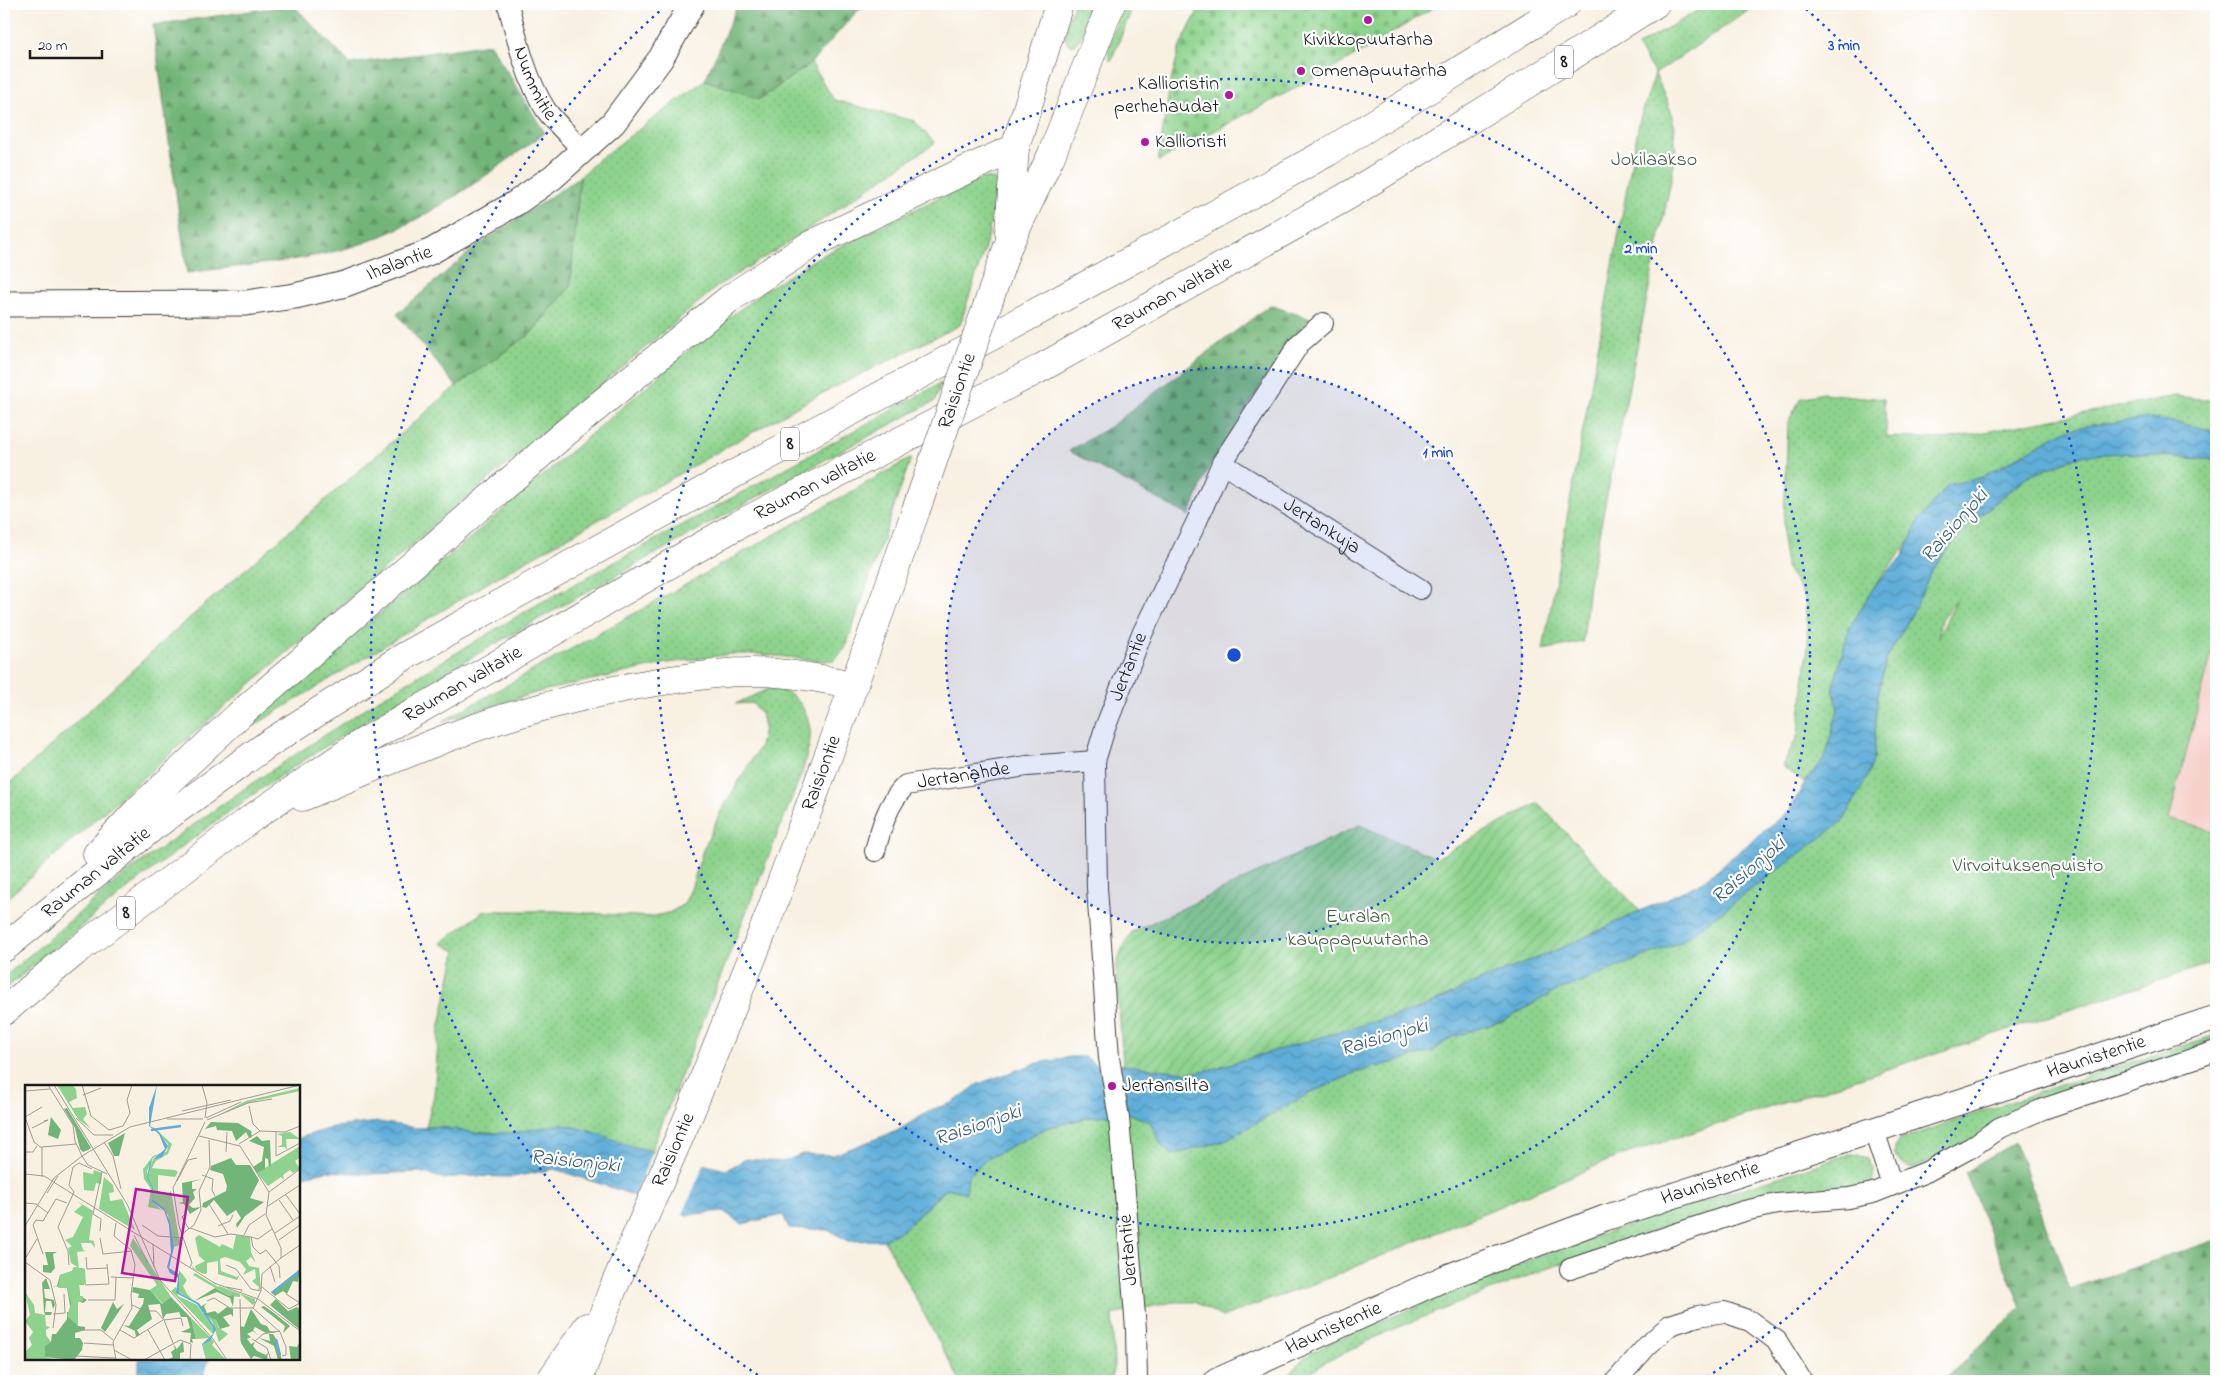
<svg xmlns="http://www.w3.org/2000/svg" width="2220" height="1385" viewBox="0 0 2220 1385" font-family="'Indie Flower',sans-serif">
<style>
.built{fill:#f7d0ca}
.grass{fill:url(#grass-dots);stroke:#547854;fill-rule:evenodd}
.forest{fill:url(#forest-firs);stroke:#47684a}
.cemetery{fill:url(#cemetery-stones);stroke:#547854}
.garden{fill:url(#garden-furrows);stroke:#547854}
.water{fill:url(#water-waves);stroke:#3e657a}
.pier{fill:#f8f0e1}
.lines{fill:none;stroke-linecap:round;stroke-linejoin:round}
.minor-casing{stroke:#3d3c3a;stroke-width:22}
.tertiary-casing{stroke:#3d3c3a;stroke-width:27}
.secondary-casing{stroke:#3d3c3a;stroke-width:29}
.motorway-casing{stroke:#3d3c3a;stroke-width:29}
.minor{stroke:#fff;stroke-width:20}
.tertiary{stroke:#fff;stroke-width:25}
.secondary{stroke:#fff;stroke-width:28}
.motorway{stroke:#fff;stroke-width:28}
.secondary-bridge-casing{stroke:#3d3c3a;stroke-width:29;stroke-linecap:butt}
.secondary-bridge{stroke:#fff;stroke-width:28}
.ring{fill:none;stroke:#1d4ed8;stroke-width:2.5;stroke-dasharray:2.5 5}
.poi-dot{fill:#b5179e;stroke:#fff;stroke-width:2}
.labels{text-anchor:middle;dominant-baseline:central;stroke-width:4.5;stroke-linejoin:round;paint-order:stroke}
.shield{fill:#fff;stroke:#606060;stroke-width:1}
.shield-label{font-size:19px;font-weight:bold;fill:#1c1c1c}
.poi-label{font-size:20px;fill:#1c1c1c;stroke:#fff;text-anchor:start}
.street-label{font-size:20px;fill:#1c1c1c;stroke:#fff}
.park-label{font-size:20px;fill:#445c44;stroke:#fff}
.water-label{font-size:21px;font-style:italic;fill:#3a5e71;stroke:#fff}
.inset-river{fill:none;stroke:#5faed9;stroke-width:2.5}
.inset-road{fill:none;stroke:#a09b92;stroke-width:1}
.view{fill:#b5179e;fill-opacity:0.15;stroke:#b5179e;stroke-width:2.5}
.inset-edge{fill:none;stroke:#1c1c1c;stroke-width:2.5}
.centre{fill:#1d4ed8;stroke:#fff;stroke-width:2.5}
.ring-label{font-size:15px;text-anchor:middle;font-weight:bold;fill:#1d4ed8;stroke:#fff;stroke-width:4.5;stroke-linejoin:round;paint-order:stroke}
</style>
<defs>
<pattern id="grass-dots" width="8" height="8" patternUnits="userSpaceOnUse" patternTransform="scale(1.25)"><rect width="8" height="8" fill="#8dd38d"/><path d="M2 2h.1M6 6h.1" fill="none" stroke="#79b579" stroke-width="1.8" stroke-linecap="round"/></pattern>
<pattern id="forest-firs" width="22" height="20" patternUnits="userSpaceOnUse" patternTransform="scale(1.25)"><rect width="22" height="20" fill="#72b578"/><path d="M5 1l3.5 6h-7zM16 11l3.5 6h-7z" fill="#5d9262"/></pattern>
<pattern id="cemetery-stones" width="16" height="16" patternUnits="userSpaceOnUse" patternTransform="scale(1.25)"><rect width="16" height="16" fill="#8dd38d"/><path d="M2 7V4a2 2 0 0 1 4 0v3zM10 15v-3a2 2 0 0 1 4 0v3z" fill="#79b579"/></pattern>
<pattern id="garden-furrows" width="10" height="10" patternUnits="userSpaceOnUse" patternTransform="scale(1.25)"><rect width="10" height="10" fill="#8dd38d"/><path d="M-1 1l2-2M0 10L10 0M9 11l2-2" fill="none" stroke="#79b579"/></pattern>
<pattern id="water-waves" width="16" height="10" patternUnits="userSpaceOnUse" patternTransform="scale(1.25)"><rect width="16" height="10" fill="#5faed9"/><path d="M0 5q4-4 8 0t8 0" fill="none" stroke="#4e8daf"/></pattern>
</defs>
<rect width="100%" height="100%" fill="#fff"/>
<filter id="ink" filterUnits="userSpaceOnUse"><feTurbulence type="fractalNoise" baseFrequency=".02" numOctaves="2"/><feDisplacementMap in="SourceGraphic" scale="10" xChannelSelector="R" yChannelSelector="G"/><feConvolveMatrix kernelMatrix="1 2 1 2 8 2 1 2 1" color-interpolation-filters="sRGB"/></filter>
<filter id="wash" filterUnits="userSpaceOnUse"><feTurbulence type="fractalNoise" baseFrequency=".0096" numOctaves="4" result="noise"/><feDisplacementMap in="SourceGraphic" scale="20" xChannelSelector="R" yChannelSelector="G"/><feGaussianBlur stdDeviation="1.12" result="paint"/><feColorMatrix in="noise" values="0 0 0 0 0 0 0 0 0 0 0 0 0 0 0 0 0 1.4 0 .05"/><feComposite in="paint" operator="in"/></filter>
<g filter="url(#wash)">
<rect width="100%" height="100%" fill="#f8f0e1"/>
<path class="built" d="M2216,637V832L2169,819Z"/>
<g class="grass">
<path d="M1074,4H1093L1080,39L1073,46L1067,43L1065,37L1066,25Z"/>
<path d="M1126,4H1134L1111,61C1102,50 1120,17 1126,4Z"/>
<path d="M1709,4H1758L1655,74L1673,116L1676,155L1589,584L1583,642L1543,650L1639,122L1655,74L1637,46Z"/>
<path d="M811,63L834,100L914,121L935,143L788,243L719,285C479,488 238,691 4,901V789L178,628L456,386L530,334L570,287L580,177L598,160L705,80L760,99Z"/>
<path d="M983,178L994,179L996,184L988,238L960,325L813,398L649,491L494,579L253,726L250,721L455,551L704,337L765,290L817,258L968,183Z"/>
<path d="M941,383L935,401C822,460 711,523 599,585C480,652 360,720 248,798C164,858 83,924 4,990V977L126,873L248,786L378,700L531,608Z"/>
<path d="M1823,393L1884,399L1887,437L1947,439L2176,396L2216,401V431L2152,418L2085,426L2064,431L1980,478L1948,485L1918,522L1910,541L1875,585L1849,629L1833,687L1838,709L1825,758L1805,782L1782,766L1798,735L1808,647L1805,598L1786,567L1783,546L1788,422L1801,398Z"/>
<path d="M2124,453L2216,460V637L2169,819L2216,832V962L1617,1157L1324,1280L1222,1317L1195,1302H1173L1112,1315L1114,1367L1110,1381H960L884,1240L904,1229L947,1188L968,1177L987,1159L1046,1128L1090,1117L1128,1113L1150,1122L1161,1145L1172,1155L1224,1141L1312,1092L1355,1073L1433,1051L1452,1037L1505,1020L1550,994L1874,759L1877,699L1886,660L1913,612L1922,563L2027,477L2082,455ZM1957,600L1938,637L1941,620Z"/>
<path d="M911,458L845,649L834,660L824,661L757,654H731L668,663L542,691L441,722Z"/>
<path d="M768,689C773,689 779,689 783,691C802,697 812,721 810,739C809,749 805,760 803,770L651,1151L627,1145L597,1133L562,1124L512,1133H476L440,1127H426L434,1095L439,1030L456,951L441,943L484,911H556L651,917L671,912L684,904L691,889L703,850L721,811L760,746L764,728L761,713L752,703L735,704Z"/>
<path d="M2216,1035V1044L1937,1159L1912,1168C1899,1164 1888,1154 1899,1140L2048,1089Z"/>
<path d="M1847,1155H1858L1867,1158C1874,1168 1876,1175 1870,1186L1648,1234L1543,1270L1391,1330L1324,1363L1299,1381H1281L1309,1354L1334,1341L1539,1256L1641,1221Z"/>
</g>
<g class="forest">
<path d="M738,4H870L857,11L811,63L760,99L705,80Z"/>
<path d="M293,5L350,64L490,44L545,133C492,171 438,213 377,238C318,262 249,264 187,273L153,25Z"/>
<path d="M580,177L570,287L530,334L456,386L397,314L478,245Z"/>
<path d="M1270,305L1311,319L1293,337L1209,467L1189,516L1069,451L1111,426Z"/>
<path d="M2015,1142L2070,1289L2216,1240V1381H1943L2021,1307L1965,1172Z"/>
</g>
<path class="cemetery" d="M1219,4H1439L1348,60L1158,161L1170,85L1180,46L1198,11L1213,13Z"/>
<path class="garden" d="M1538,803L1640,911L1566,946L1470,985L1425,1007L1209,1070L1190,1073L1123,1065L1116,967L1122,949L1132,932L1360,825L1436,858Z"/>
<g class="water">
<path d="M2152,418L2216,431V460L2124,453L2082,455L2027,477L1966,526L1932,570L1913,612L1886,660L1877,699L1874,759L1864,784L1843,821L1681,942L1550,994L1505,1020L1452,1037L1433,1051L1355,1073L1312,1092L1224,1141L1172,1155L1161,1145L1150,1122L1128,1113L1090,1117L1046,1128L987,1159L968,1177L966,1193L946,1188L904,1229L884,1240L849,1241L828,1230L789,1228L783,1215L742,1224L723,1211L686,1215L616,1189L554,1169L513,1177L461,1176L445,1179L420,1172L369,1174L327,1171L303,1176L299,1179V1138L334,1127L379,1122L416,1128L440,1127L476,1133H512L562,1124L597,1133L627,1145L726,1170L746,1159L783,1162L802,1154L833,1155L897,1131L931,1110L954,1102L978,1084L1034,1064L1070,1057H1085L1096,1065H1124L1190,1073L1209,1070L1425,1007L1470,985L1566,946L1702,882L1790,810L1805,782L1825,758L1838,709L1833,687L1849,629L1875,585L1903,556L1918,522L1948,485L1980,478L2064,431L2085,426Z"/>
<path d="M139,1359H209L202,1381H139Z"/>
</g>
<path class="pier" d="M654,1149L705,1162L682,1216L633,1198Z"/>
</g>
<g filter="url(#ink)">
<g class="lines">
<g class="minor-casing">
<g id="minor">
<path id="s1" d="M508,4C517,39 526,79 546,110C556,124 571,137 583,151"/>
<path id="s2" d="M1222,463L1420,589"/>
<path id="s3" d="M875,851C881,828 888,802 906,785L1027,766L1095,761"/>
<path d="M1874,1131L1892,1185"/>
<path d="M1570,1269L1744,1211L1777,1204L1849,1198L1873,1193L1926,1172L1972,1147L1999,1128L2043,1109L2216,1051"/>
<path id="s4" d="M1137,1381L1136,1329L1119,1118L1109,1058L1097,888L1095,761L1105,728L1141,636L1197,521L1222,463L1299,344L1323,323"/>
<path d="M1616,1381L1647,1346L1670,1325L1698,1316L1724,1312L1750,1321L1777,1341L1802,1381"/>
</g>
</g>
<g class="tertiary-casing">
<g id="tertiary">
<path id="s5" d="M4,304L246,303L295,296L345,284L430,252L516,203L553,177L613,123L661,58L692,4"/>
<path id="s6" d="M1217,1381L1445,1278L1605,1218L2216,1018"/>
</g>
</g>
<g class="secondary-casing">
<g id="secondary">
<path d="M1009,232L1015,148L1059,4"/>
<path d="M1008,246L1051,156L1111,4"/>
<path d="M550,1381L587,1327"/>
<path id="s7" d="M578,1381L612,1291L690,1113L768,918L836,735L916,510"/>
</g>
</g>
<g class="motorway-casing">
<g id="motorway">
<path d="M302,797C364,772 425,744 489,723C548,704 609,689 670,680C695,677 720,672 745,672C781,671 819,678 854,685"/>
<path d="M97,854L138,810L239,715L565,433L729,299L810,245L964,171L1015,148"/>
<path id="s8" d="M4,948L153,827L268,744L405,656L710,487L1059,300L1328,152L1566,4"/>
<path id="s9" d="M4,1011L75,952L252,818L360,744L734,527L1039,369L1351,194L1655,4"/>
</g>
</g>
<use href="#minor" class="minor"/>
<use href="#tertiary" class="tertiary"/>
<use href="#secondary" class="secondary"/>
<use href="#motorway" class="motorway"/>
<g class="secondary-bridge-casing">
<g id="secondary-bridge">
<path id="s10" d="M916,510L1008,246"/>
</g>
</g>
<use href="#secondary-bridge" class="secondary-bridge"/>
</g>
</g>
<circle cx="1234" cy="655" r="288" fill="#1d4ed8" fill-opacity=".12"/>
<g class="ring">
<circle cx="1234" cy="655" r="288"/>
<circle cx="1234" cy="655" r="576"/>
<path d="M764 1379A863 863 0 0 1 662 9M1806 9A863 863 0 0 1 1704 1379"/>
</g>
<g class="poi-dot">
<circle cx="1368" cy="20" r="5"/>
<circle cx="1301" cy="71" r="5"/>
<circle cx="1229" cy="95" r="5"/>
<circle cx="1145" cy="142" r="5"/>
<circle cx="1112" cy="1086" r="5"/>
</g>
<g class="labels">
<g class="shield">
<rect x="1555" y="45.5" width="18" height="33" rx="4"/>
<rect x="781" y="427.5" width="18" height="33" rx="4"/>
<rect x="117" y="896.5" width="18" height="33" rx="4"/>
</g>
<g class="shield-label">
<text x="1564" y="62">8</text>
<text x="790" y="444">8</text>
<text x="126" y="913">8</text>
</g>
<g class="poi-label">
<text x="1368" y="40" text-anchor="middle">Kivikkopuutarha</text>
<text x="1311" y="71">Omenapuutarha</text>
<text x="1219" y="84" text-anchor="end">Kallioristin<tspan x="1219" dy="23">perhehaudat</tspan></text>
<text x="1155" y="142">Kallioristi</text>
<text x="1122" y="1086">Jertansilta</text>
</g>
<g class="street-label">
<text stroke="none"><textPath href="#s1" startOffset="84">Nummitie</textPath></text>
<text stroke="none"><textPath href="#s5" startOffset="401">Ihalantie</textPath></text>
<text stroke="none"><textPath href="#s9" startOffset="1374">Rauman valtatie</textPath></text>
<text stroke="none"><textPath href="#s10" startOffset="126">Raisiontie</textPath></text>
<text stroke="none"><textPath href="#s9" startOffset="969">Rauman valtatie</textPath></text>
<text stroke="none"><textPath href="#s2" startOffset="118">Jertankuja</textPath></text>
<text stroke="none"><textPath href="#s4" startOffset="722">Jertantie</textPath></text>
<text stroke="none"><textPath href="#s9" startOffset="564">Rauman valtatie</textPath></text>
<text stroke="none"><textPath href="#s7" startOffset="655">Raisiontie</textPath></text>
<text stroke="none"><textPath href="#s3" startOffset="132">Jertanahde</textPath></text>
<text stroke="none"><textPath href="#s8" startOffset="119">Rauman valtatie</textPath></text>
<text stroke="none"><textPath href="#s6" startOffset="938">Haunistentie</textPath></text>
<text stroke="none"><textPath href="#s7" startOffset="250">Raisiontie</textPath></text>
<text stroke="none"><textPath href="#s6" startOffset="532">Haunistentie</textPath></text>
<text transform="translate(1129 1250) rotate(-95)">Jertantie</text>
<text stroke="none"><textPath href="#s6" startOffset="128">Haunistentie</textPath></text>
</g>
<g class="park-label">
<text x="1654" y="160">Jokilaakso</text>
<text x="2028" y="866">Virvoituksenpuisto</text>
<text x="1358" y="917">Euralan<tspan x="1358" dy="23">kauppapuutarha</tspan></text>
</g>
<g class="water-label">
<text transform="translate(1955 526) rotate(-49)">Raisionjoki</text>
<text transform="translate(1749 871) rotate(-41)">Raisionjoki</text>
<text transform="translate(1384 1038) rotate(-16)">Raisionjoki</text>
<text transform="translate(978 1126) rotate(-19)">Raisionjoki</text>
<text transform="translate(575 1162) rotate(6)">Raisionjoki</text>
</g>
</g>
<g transform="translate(25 1085)">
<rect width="275" height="275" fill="#f8f0e1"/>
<path d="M32,0H47L51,4L52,13L44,17L48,23L60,22L62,29L58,34L66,44L53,34ZM275,3V6L226,17L195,29L221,16ZM125,39L147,59L143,69L131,76L124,88L133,90V107L141,110L146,106L154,153L158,159L149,162L143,130L127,114L123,87L128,75L142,66L143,59ZM265,47L275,54H261L262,65L260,62H252L257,60V51L252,49ZM275,61V73L270,76L275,84L268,88L265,85L258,90L259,95L256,92L243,101L232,88ZM139,67L128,73L122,86L127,103V117L137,125L123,122L126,104L119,94L118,84L128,71ZM69,85L77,88L76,99L71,98L69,106L59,105L58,87L68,89ZM52,116L68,126L64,155L69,156L70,163L66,158H56L58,165L61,166L52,167L54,183L46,178L43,163L47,161L40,155L48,152L58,132L49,127L57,120ZM174,150L195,162L197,159L208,164L211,150L225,152L226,167L231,178L226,172L221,176L224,181L234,183L236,204L233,205L234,202L227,196L231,193L230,184L218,190L221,184L215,177L200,172L195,174L196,186L212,192L215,189L212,195L193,189V176L182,178V188L179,189L168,184L167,181L171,185L170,181L180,176L174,171L170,153ZM108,153L146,212L138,219L125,205L132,200L105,161ZM154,185L162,195L158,201L162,209L169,216L154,208ZM170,188L193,202L194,201L230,214V218L228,220L215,209V212L204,211L168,190ZM151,202L153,211L172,220L188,243V249L146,206ZM0,207L9,220L10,228L20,230L21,241L25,242L21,245V250L26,257L20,272L31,275H0V267L7,260L4,253L8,247L0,236L5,230ZM182,228L191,235L194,243L203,249L194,257L187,236L179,229ZM166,233L185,252L184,253L171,254ZM186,253L189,257L187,260L201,275H181L178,259Z" fill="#8dd38d"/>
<path d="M42,23L66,63L63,65L58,67L55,64L50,43L39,24ZM26,32L36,45L33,54L23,50ZM186,37L213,38L226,46L227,52L224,53L221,47L211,56L207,46L192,45L191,41L180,44ZM100,48L94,71H89L83,58ZM232,51L237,56L245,55L246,80L244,82L243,74L240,73V84L232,88L228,82L237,76L239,62L224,56ZM206,73L211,80H225L234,95L225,113L239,117L220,131L212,143L211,139L216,133L211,125L202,131L189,115L181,123L177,122L178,118L201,106L202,101L198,89L185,85L186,81ZM177,94L167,97V104H172L168,107L170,113L164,120L168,123L176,122L165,129L159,119L153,118L158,117L157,98ZM20,167H32L28,169L30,183L26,188L18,187V180H23ZM49,182L60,184L59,200H54L55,211L62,215L58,218L53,216L52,224L53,241L60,242V245L50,248V253H55L58,258L57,265L49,275L20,272V261L26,257L27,249H31L42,234V227H46L42,203L28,201H32L35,190L47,186ZM275,184L273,197L268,196L262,209L258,206L250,211L246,207ZM21,193L25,204H19L20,213L29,215L30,220L28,224L26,216H21L20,227H27L26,230H20L19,226L17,198ZM108,202L125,205L137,219L146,212L166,233L171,254H167L168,258L165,257L166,248L156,247L165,243L162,232H156L154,227L141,229L138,234L135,219L123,220L127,234L112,245L115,250L111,252L110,246L98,240L104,241L118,219L119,213H113L114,209L107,207ZM190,203L204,211L209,210L208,222L205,213L192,207L169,216ZM251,214L263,226L272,222L275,225V245L245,220ZM88,217L92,224L99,219L80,247L76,243ZM182,218L179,221L182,228L190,226L193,229L202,222L208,224V232L206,229L198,232L205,241L195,244L191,235L179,229L175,222ZM239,221L249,228L265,241L258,248L260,241L236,222ZM226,224L236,239L242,241L245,246L252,247L241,248L230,242L228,245L234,251L228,246L222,249L226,252L222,254L226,259L230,257L228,261L232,266L241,270L243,267L242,275L229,271L226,274L216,258L215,241L219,242ZM244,249H248L251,254L257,275H253L249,261L234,253L245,256ZM158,256L159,267L155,268V275H142L148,272L146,267L150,264L148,259L152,264ZM274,258L275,275H266L264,261L272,262Z" fill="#72b578"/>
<path d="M79,92L88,100L89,107L84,108L85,116L97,114L110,145L74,124Z" fill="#8dd38d"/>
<path d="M125,83L150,85L153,87L150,92L125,89ZM49,182L60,184L61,199L54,200L55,211H58V216L53,217V241L42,231L46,218L42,203H33L35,190L47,186Z" fill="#8dd38d"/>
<path d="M132,0L125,41L134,47L143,61L137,72L127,75L123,93L128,102L127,114L139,123L145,137L149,162L144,183L154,189V208L174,218L191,244L185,256L178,259L181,275L177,259L188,249V243L172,219L151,208L153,193L145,188L142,182L146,167L144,140L139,125L127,117V102L122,93L125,77L140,64L134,49L124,41V23Z" fill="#5faed9"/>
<path class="inset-river" d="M126,45L156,41M247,208L275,186M251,254L255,270"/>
<path class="inset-road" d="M23,0L48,40M29,0L102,119L135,195L188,254L202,275M57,0L66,31L84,45L98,41M177,0L182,18L180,33M0,6L25,4M58,10L76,3M224,21L228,39L235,46M157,26L206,15M0,32L9,57L17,63M0,32L17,22M51,33L69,50H88M181,33L216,17M142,34H178M182,35L223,18L247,14M98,41L105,28L102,15L107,0M7,43L23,35L19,36M251,47V71L275,58M174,51L215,61L244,107L241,130L256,163V173L237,189L236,206L228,223H205L189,213L182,216M79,57L88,71L96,104M214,59L235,46L260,47L275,41M0,67H8L12,61M201,67L202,47M0,89L19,91L191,199M82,89L63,80L57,71L105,42L275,0M177,90L188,94L187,105L190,111M17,92V62L51,59M152,96L163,75L172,73M244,107L275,84M22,108L33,91M261,110L275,129M254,115L268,135M0,118L11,119L23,128M184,119L203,149M243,121L275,100M161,128L157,132L164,144M117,140L133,151L158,153M0,141L29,93L57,71L50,56L48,40M193,141L205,136L208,130M165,143L190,152L206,149L226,152L228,162L235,169L241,165L254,181L255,193M75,146L76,134L68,129L77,87M250,148L275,131M157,149L169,140L176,125L174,106L185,82L184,55M109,150L123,178M219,150L224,140L240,129M226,152L233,154L247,144M75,153L78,169L107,166M254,155L275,140M128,159L129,182M18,169L8,140L11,135L18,136L31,114L42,118M61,172L62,184L83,183M256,173L275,160M0,174L12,154M0,177L25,195L31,220L28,243M44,180L43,166L33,142L49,107L44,100L48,82L54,78L67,84M201,180L211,184L226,204L236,206M245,181L250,197M165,182L167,178L154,141L148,103L180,37M86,192L108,193M189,198L233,214L275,246M60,200L84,199L82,179M201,202L217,205L216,207M237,202L264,224L275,218L261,209M215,214L216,256M63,215H90L91,192M107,220L120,226H131L139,235L148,258M228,223L255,247L261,262V270L257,271M28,229L40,228L39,209M139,235L156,233L158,241M56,245H76L88,255M95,245L109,253L138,235M123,245L140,275M227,254L242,263L246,275M230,256L238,249L255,246M59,258L88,260M89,265L107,275M51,271L90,273M91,275L88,257L107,223L106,210L110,180L106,165L89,151L91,138M119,275L155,255L166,259L165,275"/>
<path class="view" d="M111,104L163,112L150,196L97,188Z"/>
<rect width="275" height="275" class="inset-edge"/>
</g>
<circle cx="1234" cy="655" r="8" class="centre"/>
<g class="ring-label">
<text x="1844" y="50">3 min</text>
<text x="1641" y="253">2 min</text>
<text x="1438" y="457">1 min</text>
</g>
<rect width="2220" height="1385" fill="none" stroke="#fff" stroke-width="20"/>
<path d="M30 50v8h72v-8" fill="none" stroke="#1c1c1c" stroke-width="2.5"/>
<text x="38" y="50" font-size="15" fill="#1c1c1c" stroke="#ffffff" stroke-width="4" paint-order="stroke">20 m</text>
</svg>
